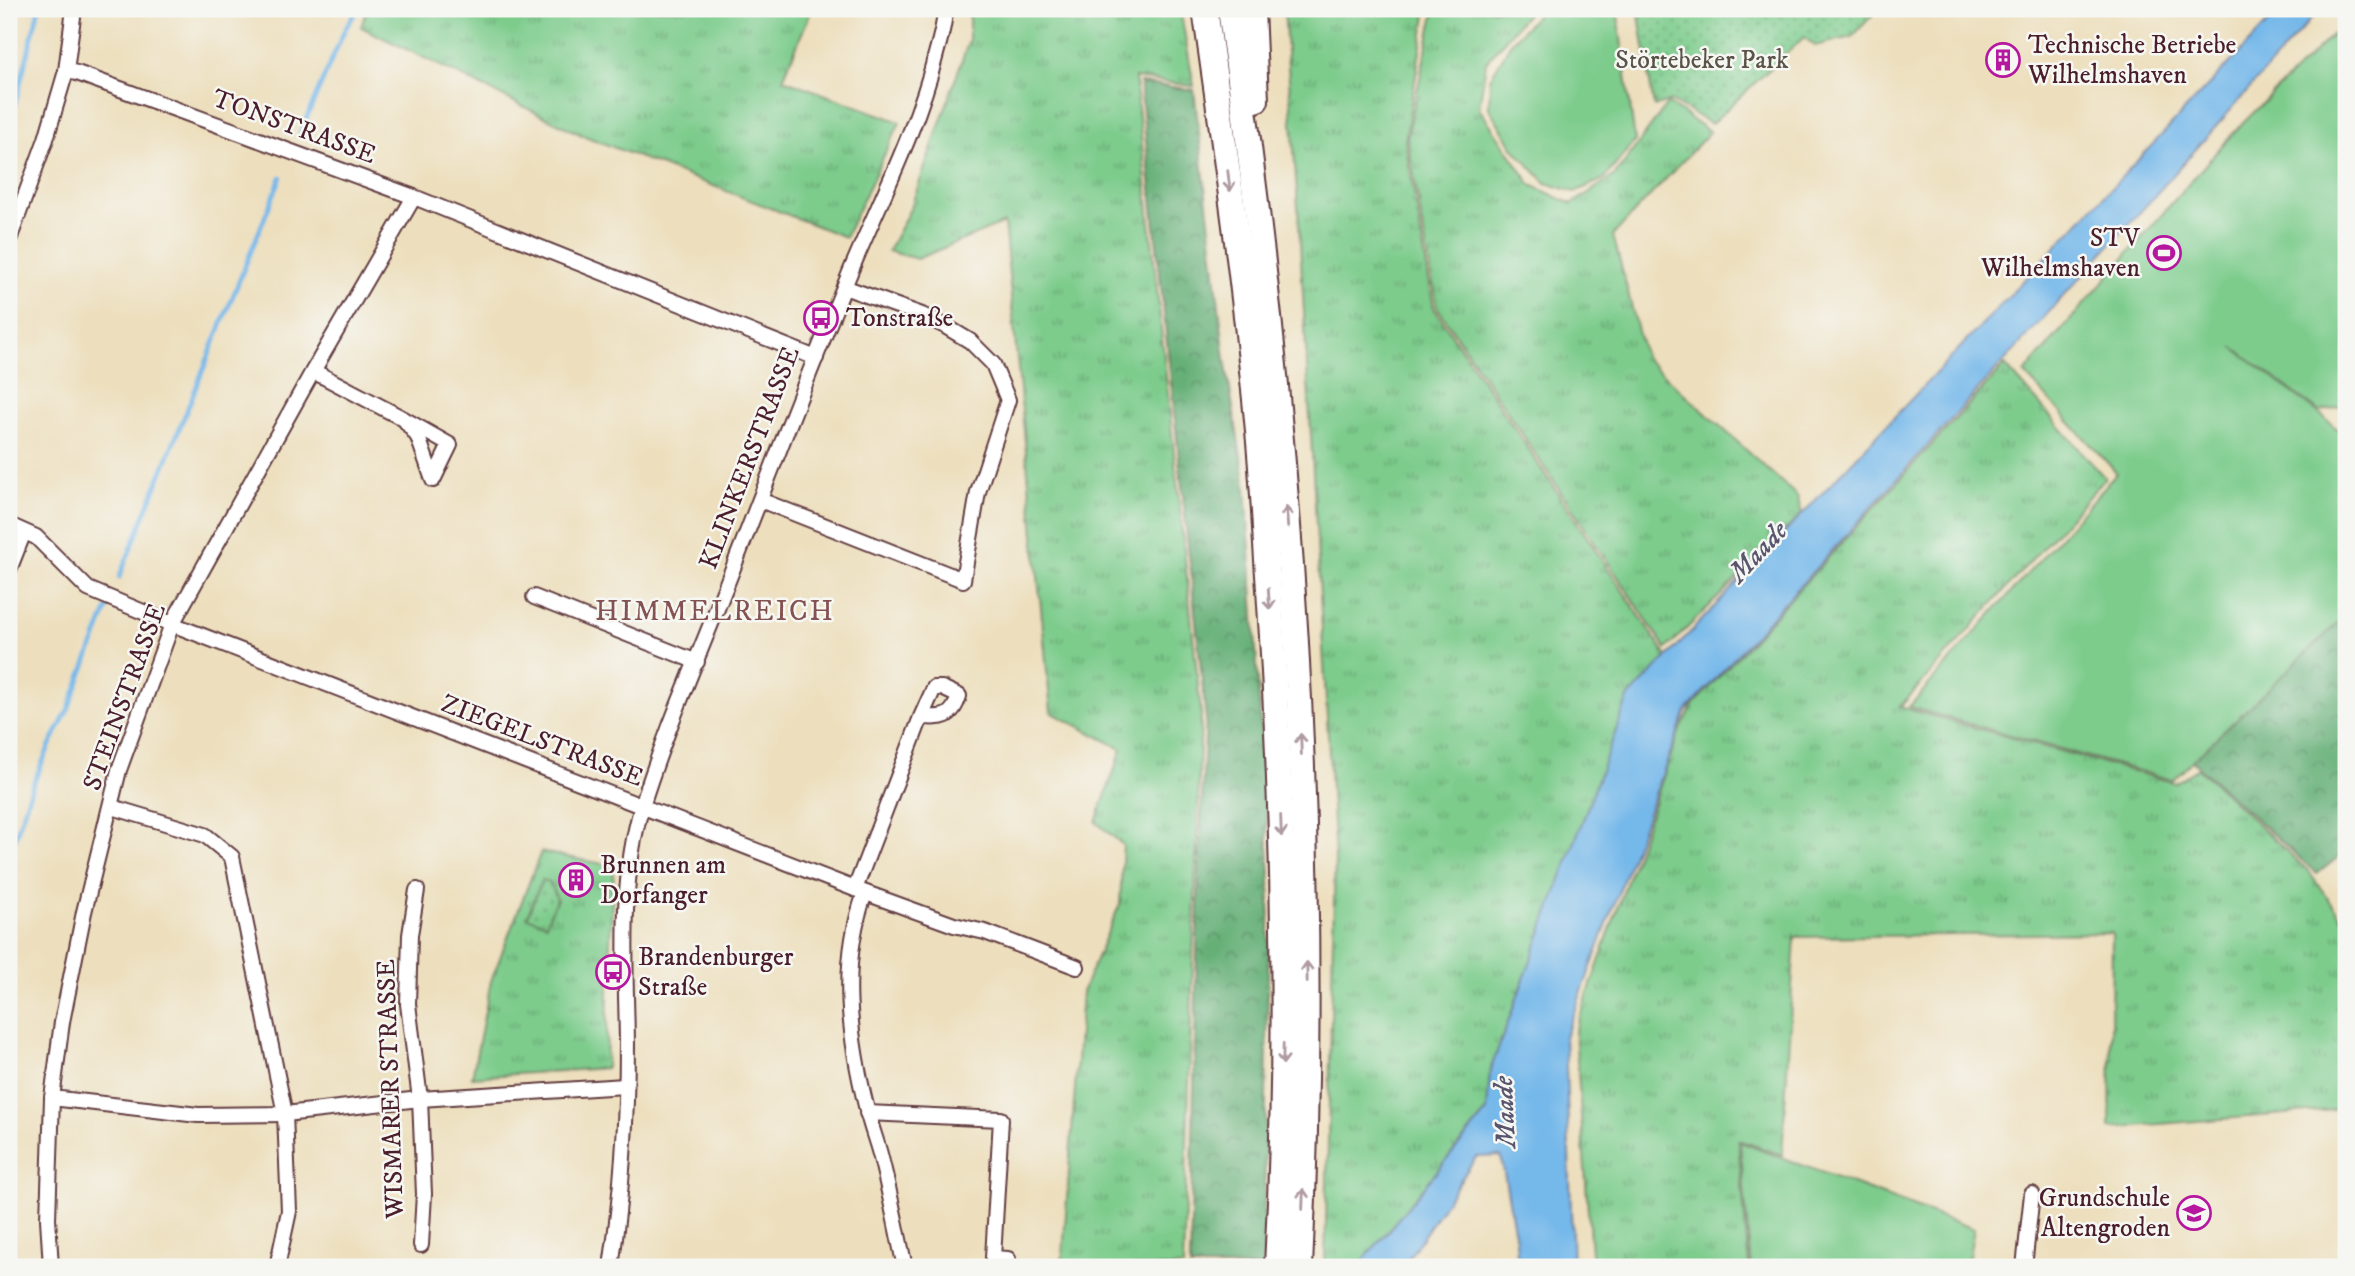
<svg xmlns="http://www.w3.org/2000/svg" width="2355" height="1276" viewBox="0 0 2355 1276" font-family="'IM FELL DW Pica',serif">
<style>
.grass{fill:url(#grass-tufts);stroke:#64765c;stroke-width:2}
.forest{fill:url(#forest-crowns);stroke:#586852;stroke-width:2}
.park{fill:url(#park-dots);stroke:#64765c;stroke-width:2}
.garden{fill:#7dcc8c;stroke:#64765c;stroke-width:2}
.water{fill:#75b8ea;stroke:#606c8a;stroke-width:2}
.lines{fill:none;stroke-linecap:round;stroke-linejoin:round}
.stream{stroke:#75b8ea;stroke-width:4.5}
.street-casing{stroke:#623c41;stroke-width:18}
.highway-casing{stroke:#623c41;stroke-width:28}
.street{stroke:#fff;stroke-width:14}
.highway{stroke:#fff;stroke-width:24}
.oneway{stroke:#ae9aa0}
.labels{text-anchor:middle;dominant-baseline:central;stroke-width:5;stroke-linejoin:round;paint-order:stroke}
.poi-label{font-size:26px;fill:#4a1f2b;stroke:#f6f6f2;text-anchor:start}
.park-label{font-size:26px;fill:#595348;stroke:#f6f6f2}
.street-label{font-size:26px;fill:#4a1f2b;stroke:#f6f6f2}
.water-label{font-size:28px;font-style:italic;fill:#59556e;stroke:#f6f6f2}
.neighbourhood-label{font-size:28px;letter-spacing:2px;fill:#835251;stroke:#f6f6f2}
</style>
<defs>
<pattern id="grass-tufts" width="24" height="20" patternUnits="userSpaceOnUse" patternTransform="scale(1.75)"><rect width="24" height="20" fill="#7dcc8c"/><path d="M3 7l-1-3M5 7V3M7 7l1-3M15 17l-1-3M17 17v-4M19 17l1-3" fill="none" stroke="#68a573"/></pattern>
<pattern id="forest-crowns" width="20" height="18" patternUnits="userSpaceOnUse" patternTransform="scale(1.75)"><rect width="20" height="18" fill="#66b078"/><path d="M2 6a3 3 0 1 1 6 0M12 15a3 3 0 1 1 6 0" fill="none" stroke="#568f63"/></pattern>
<pattern id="park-dots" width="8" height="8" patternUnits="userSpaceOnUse" patternTransform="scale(1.75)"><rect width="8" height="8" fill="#7dcc8c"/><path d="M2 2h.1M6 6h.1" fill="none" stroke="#68a573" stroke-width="1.8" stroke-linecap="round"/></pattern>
</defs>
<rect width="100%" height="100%" fill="#f6f6f2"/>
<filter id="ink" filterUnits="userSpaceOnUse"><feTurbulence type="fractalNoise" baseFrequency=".0143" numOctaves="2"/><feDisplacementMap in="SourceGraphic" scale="14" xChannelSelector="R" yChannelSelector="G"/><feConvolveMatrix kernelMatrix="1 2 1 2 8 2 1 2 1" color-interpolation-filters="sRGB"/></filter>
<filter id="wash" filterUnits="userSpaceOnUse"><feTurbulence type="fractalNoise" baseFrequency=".00686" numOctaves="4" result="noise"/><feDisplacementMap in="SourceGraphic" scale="28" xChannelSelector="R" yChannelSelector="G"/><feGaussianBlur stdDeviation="1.57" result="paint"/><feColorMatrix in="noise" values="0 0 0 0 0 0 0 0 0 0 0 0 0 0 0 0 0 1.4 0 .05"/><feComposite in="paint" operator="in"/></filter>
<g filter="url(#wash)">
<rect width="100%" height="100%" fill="#eddfbd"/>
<g class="grass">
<path d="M367,9H812L783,79L900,122L845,237L582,135L361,27Z"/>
<path d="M969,9H1180L1194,86L1135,78L1201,713L1183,1267H1062L1082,992L1120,904L1123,845L1096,822L1122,749L1051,712L1004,223L917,259L888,251L911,207L969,40Z"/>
<path d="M1284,9H1427L1405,141L1434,308L1667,657L1628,698L1490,1071L1487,1111L1358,1267L1325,1261L1335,859L1298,207Z"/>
<path d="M1435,9H1531L1486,62L1479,108L1531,185L1572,204L1615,175L1668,103L1710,132L1613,235L1645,358L1797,496L1802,514L1666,649L1437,307L1407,138Z"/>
<path d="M2005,365L2105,478L1900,707L2175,783L2198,768L2308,871L2346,923V1109L2110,1128L2112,933L1795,937L1782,1155L1738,1140L1749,1267H1592L1575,1031L1679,732L1693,705Z"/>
<path d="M541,852L614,866L609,959L606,1068L472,1077L491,981Z"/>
</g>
<g class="forest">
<path d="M1140,83L1194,90L1225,359L1246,487L1270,876L1263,1267H1190L1199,858L1206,718Z"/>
<path d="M2346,615V851L2317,874L2192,761Z"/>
</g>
<g class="park">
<path d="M1638,9H1878L1852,37L1815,46L1804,37L1711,124L1671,101L1654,107Z"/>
<path d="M542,880L550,882L557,899L546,924L527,917Z"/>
</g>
<g class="garden">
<path d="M1542,9H1617L1635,141L1604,179L1575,192L1546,183L1514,149L1489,108L1490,79L1510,44Z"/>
<path d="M2346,29V39L2341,41L2346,58V405L2320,412L2233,347L2319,413L2346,437V478L2341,492L2346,615L2172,780L1909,707L2117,473L2024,373L2232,134L2335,32Z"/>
<path d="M1740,1142L1974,1229L1967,1267H1751Z"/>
</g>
<path class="water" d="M2281,9H2320L2150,201L1686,711L1565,1037L1573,1267H1518L1516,1240L1501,1156L1476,1157L1410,1256L1398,1267H1358L1487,1111L1490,1071L1628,698Z"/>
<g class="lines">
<g class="stream">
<path d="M11,120L39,9"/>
<path d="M300,133L345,29L358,9"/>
<path d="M119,578L281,177"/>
<path d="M9,857L32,786L50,745L68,710L108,607"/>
</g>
</g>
</g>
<g filter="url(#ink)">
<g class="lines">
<g class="street-casing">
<g id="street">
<path d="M66,71L77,73L414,197L816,358"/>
<path d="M9,240L46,139L66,71L74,9"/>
<path d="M313,371L404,419L418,437L433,480L450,445L404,419"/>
<path d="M760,500L963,580L978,492L1008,400L993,364L970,341L945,326L922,315L844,287"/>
<path d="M9,525L36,537L88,589L172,624L855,889L954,925L985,932L1077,967"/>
<path d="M9,570L24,532"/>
<path d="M534,597L697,662"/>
<path d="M112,807L205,835L232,857L285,1114L289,1211L277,1267"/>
<path d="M855,889L921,717L934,688H942L959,696C952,719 942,718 921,717"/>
<path d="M417,890L410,935L408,1004L420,1099L424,1194L421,1245"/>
<path d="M865,893C839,964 849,1038 867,1110C871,1128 878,1144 882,1162C891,1197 897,1232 905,1267"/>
<path d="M52,1098L198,1115L285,1114L420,1099L625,1086"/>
<path d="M867,1113L1001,1119L993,1258L1008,1259V1267"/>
<path d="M51,1267L48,1219L52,1098L62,1022L84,912L119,770L172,624L313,371L414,197"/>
<path d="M611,1267C622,1193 627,1118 627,1043C626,963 619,884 642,806C664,735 695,665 722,596C766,485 808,373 854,263C883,195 918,126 936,54C940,39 945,24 945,9"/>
<path d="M2024,1267L2032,1194"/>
</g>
</g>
<g class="highway-casing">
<g id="highway">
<path d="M1205,9C1225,149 1245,289 1258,431C1263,483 1265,536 1269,589C1284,814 1289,1041 1277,1267"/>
<path d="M1230,9C1291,425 1321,847 1300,1267"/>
<path d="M1252,9L1256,100"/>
</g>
</g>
<use href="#street" class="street"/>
<use href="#highway" class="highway"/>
</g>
<defs><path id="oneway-shaft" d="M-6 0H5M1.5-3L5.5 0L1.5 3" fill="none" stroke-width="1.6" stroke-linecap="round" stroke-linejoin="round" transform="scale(1.75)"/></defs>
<g class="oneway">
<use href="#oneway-shaft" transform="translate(1229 181) rotate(83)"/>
<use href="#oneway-shaft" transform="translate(1287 517) rotate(-94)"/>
<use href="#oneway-shaft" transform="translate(1269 599) rotate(86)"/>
<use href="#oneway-shaft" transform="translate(1301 744) rotate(-92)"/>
<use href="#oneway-shaft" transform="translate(1281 826) rotate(88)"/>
<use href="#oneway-shaft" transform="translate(1307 972) rotate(-91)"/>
<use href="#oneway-shaft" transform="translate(1283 1054) rotate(91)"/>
<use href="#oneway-shaft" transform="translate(1303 1199) rotate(-88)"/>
</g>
</g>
<defs>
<g id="building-ring" transform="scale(1.75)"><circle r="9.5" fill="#f6f6f2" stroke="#b5179e" stroke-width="1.5"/><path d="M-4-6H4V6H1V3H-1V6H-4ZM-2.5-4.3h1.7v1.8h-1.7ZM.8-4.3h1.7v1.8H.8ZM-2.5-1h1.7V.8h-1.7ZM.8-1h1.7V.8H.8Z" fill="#b5179e"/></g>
<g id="stadium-ring" transform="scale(1.75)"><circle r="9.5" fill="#f6f6f2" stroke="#b5179e" stroke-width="1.5"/><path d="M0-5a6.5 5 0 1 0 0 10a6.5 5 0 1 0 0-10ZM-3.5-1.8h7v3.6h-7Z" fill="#b5179e"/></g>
<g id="bus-ring" transform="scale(1.75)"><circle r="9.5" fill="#f6f6f2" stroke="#b5179e" stroke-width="1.5"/><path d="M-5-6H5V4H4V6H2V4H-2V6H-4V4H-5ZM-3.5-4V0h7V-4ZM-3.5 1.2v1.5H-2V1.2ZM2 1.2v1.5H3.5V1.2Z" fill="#b5179e"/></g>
<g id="school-ring" transform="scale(1.75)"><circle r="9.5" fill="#f6f6f2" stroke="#b5179e" stroke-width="1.5"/><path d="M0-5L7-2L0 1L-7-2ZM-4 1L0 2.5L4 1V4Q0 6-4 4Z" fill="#b5179e"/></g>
</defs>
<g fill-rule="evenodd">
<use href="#building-ring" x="2003" y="60"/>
<use href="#stadium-ring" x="2164" y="253"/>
<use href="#bus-ring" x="821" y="318"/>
<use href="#building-ring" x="576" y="880"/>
<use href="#bus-ring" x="613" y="972"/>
<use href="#school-ring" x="2194" y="1213"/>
</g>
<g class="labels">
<g class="poi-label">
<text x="2028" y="45">Technische Betriebe<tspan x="2028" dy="30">Wilhelmshaven</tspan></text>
<text x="2140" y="238" text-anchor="end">STV<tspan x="2140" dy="30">Wilhelmshaven</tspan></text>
<text x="846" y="318">Tonstraße</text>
<text x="600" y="865">Brunnen am<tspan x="600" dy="30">Dorfanger</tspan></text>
<text x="638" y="957">Brandenburger<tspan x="638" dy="30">Straße</tspan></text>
<text x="2170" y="1198" text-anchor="end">Grundschule<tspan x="2170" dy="30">Altengroden</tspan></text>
</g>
<g class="park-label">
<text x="1702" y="60">Störtebeker Park</text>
</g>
<g class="street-label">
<text transform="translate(294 127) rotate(20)">TONSTRASSE</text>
<text transform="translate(750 458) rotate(-69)">KLINKERSTRASSE</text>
<text transform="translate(125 697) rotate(-70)">STEINSTRASSE</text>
<text transform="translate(542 741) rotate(21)">ZIEGELSTRASSE</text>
<text transform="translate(391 1089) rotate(-92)">WISMARER STRASSE</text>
</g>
<g class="water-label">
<text transform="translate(1758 552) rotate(-47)">Maade</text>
<text transform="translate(1505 1112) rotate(-93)">Maade</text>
</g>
<g class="neighbourhood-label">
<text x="715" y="611">HIMMELREICH</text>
</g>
</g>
<rect width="2355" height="1276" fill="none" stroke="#f6f6f2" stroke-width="35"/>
</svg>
